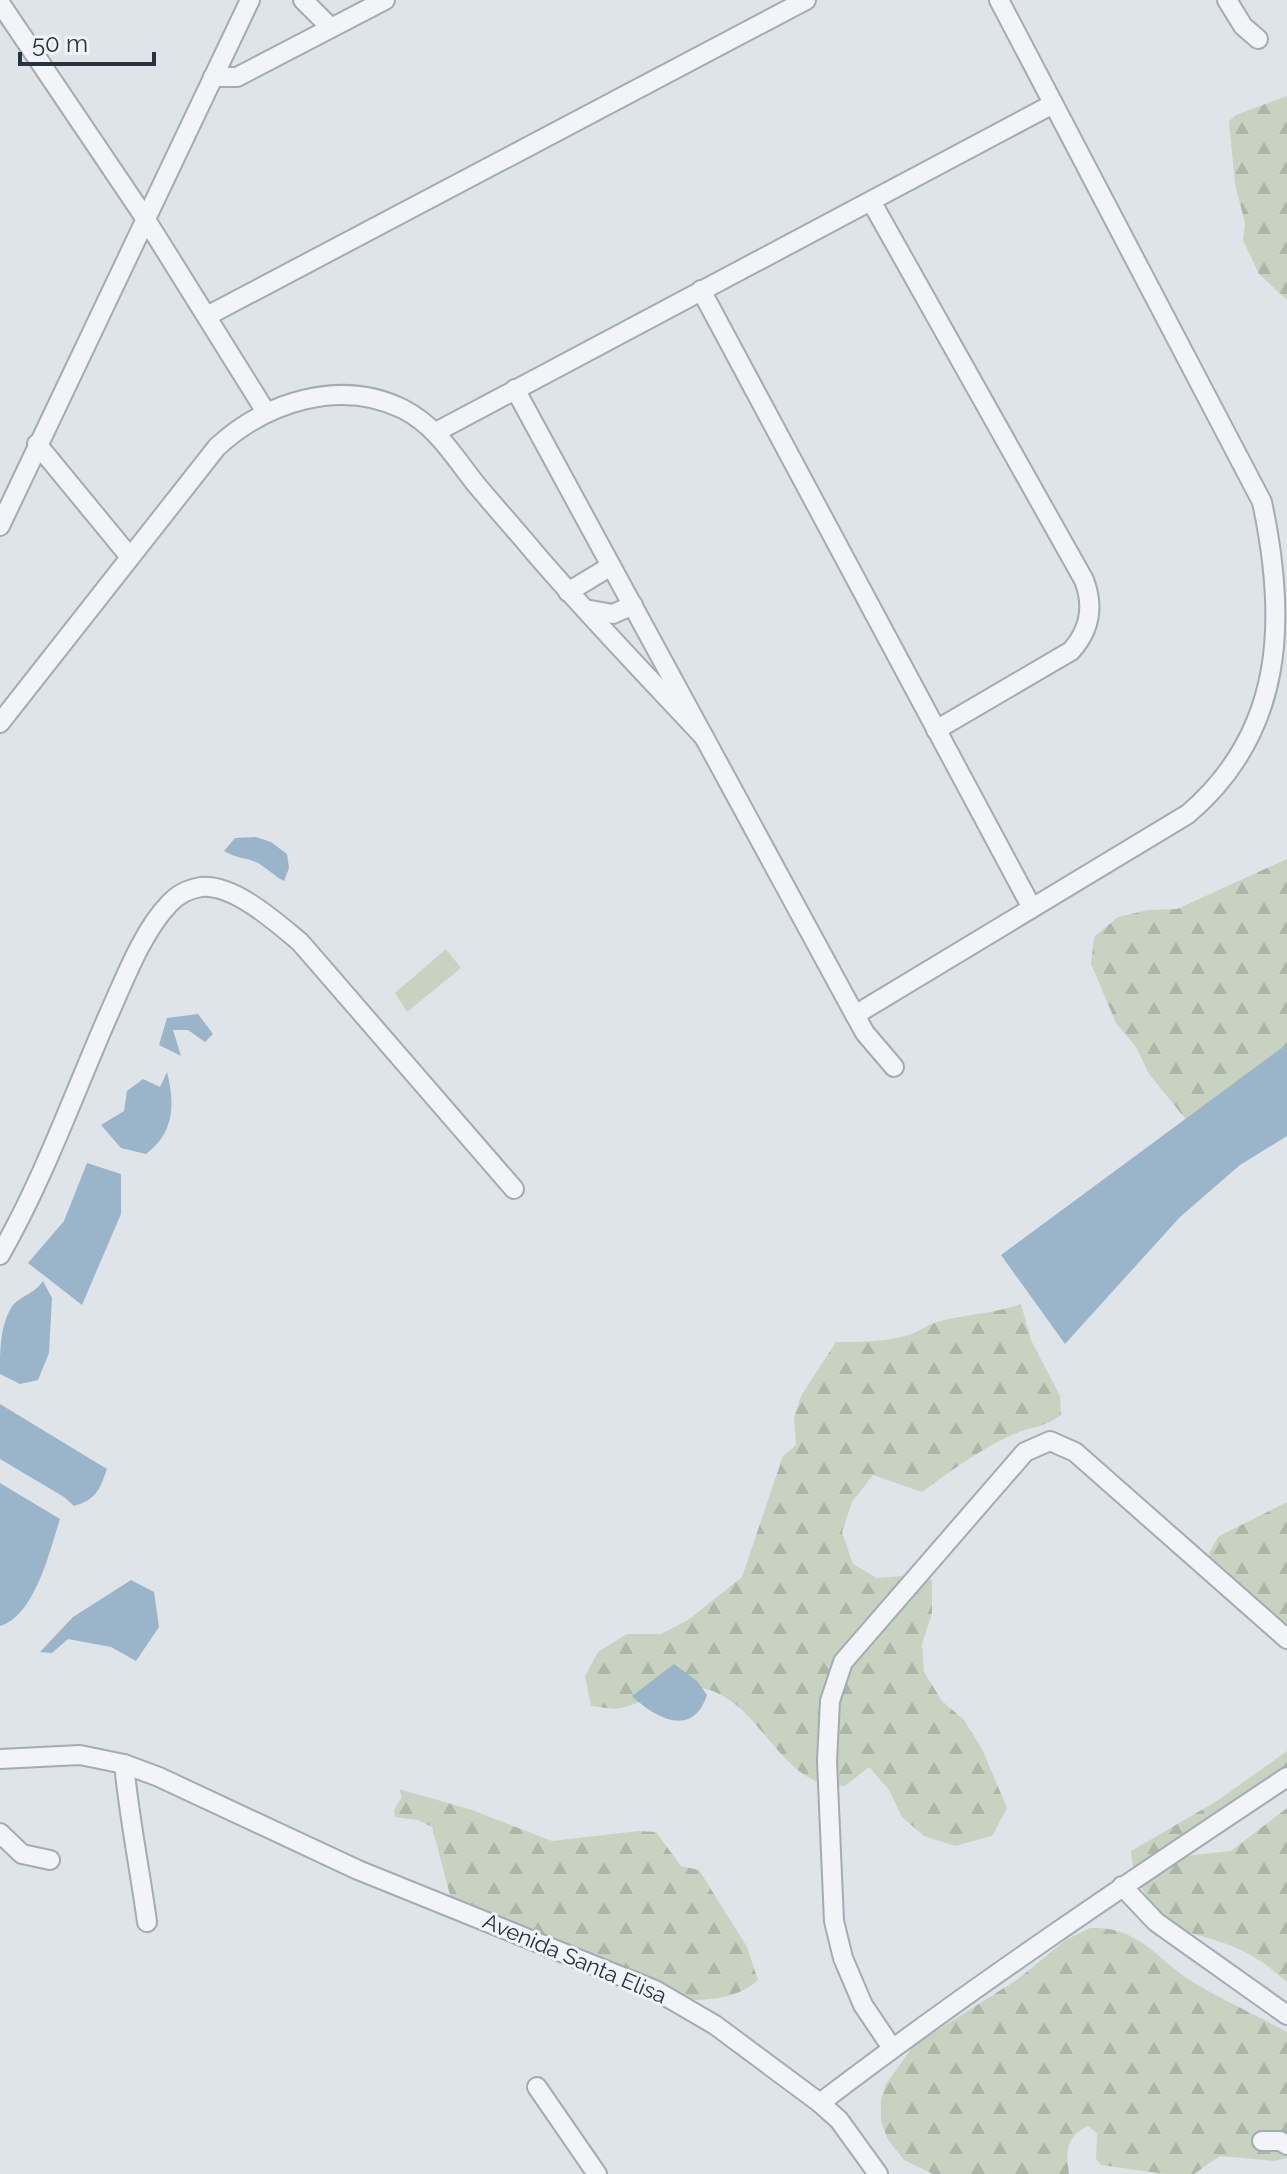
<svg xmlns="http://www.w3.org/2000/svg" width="1287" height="2174" viewBox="0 0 1287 2174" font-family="Raleway,sans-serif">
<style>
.forest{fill:url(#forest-firs)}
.park{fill:#c7d3c0}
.water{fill:#9ab5c9}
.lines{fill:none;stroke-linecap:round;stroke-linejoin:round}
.street-casing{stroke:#a4abb3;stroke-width:22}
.street{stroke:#f2f4f7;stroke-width:18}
.labels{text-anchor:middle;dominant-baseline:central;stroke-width:6;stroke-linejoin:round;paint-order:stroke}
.street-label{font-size:22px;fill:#283340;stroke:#eff2f6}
</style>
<defs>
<pattern id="forest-firs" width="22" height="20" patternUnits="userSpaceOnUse" patternTransform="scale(2)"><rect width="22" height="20" fill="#c7d3c0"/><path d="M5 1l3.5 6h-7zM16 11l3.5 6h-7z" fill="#abb6a6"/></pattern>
</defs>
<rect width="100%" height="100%" fill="#dfe4e9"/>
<g class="forest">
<path d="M1287,96V300L1259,274L1243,240L1245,223L1235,184L1229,121L1236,115Z"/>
<path d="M1287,859V1103L1193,1128L1149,1074L1136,1047L1116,1023L1091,964L1094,937L1118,917L1148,910L1177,909Z"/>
<path d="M1021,1304L1031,1340L1060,1396L1061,1415C1043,1428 1033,1426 1014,1434C980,1449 952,1470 922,1492L873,1475L852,1502L842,1532L853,1564L877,1578L905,1576L932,1580V1613L922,1644L924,1672L942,1701L964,1720L982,1749L1007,1808L992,1836L955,1846L924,1836L902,1817L889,1790L869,1767L845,1786C836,1785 824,1785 815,1781C773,1761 756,1706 710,1690C679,1679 651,1701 621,1708C612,1710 601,1707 591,1706L585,1676L598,1652L627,1634H661L688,1620L742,1577L783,1456L796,1445L794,1417L801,1396L836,1342C860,1342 882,1342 905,1336C917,1333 928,1324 940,1321C968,1314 993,1314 1021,1304Z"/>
<path d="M1287,1502V1651C1263,1625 1217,1586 1209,1553L1219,1536Z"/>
<path d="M1287,1751V1768L1196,1831L1177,1852L1186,1856L1231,1851L1287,1808V1982C1273,1970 1259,1958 1241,1950C1219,1939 1193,1936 1171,1925C1153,1916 1131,1871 1131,1851L1217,1801Z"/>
<path d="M399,1789L472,1810L552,1841L638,1831L656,1832L681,1866L699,1870L747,1947L758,1980C739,1997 715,2000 690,2000L461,1905L450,1895L432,1827L418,1820L395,1817L394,1810L402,1797Z"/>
<path d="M1090,1928C1139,1926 1155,1958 1193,1982C1222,2000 1256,2015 1287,2032V2158L1274,2161L1220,2156L1194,2174H1165L1101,2165L1096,2159L1097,2133L1088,2126C1065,2138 1066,2151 1069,2174H933L904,2160L888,2140L881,2121V2099L886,2084L914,2045L1018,1979L1066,1940Z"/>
</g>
<path class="park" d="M446,949L461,968L407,1012L395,993Z"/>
<g class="water">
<path d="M256,837L271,842L287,854L289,868L284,881C274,876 266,867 256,862C244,857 238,859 224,851L235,838Z"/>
<path d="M198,1014L213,1034L205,1042L188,1030H173L181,1056L159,1045L167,1018Z"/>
<path d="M1287,1044V1136L1240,1165L1180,1217L1065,1344L1001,1255Z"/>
<path d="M167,1072C175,1104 175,1132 146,1154L121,1148L101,1125L124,1111L127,1091L143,1079L160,1087Z"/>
<path d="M87,1163L121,1174V1214L82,1305L28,1263L64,1221Z"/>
<path d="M43,1281L52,1298L49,1353L38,1380L20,1384L0,1374C0,1351 0,1324 13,1305C22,1295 33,1295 43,1281Z"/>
<path d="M0,1404L107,1469C100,1489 96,1500 74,1506L64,1497L0,1459Z"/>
<path d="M0,1483L60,1519C50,1550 35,1616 0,1626Z"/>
<path d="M131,1580L154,1592L159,1627L136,1661L111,1647L68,1639L52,1653L40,1652L73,1617Z"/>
<path d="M674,1664L697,1681L707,1695C693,1738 656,1719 632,1696Z"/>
</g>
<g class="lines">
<g class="street-casing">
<g id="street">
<path d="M303,0L331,28"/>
<path d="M1227,0L1243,26L1258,39"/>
<path d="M0,3L145,218L266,412"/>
<path d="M213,77H237L385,0"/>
<path d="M871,201L1084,580C1094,606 1090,630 1071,651L936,730"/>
<path d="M701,290L1032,908"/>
<path d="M207,316L806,0"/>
<path d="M515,389L855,1015L865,1033L894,1067"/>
<path d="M436,432L1053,104"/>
<path d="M37,444L130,557"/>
<path d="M0,526L250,0"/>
<path d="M568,592L611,566"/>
<path d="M585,609L613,614L633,605"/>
<path d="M0,723L217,447C266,402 340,378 403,409C436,426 453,455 475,483C494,506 515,529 534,552C589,616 647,676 704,737"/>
<path d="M855,1015L1188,814C1285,731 1287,619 1262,502L999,0"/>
<path d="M0,1255C43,1180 73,1096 108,1016C124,981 142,932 169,904C177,895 189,889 201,887C234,884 276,922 300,942L514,1189"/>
<path d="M0,1759L80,1755L124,1764L159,1777L358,1870L655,1990L715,2025L820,2103L839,2120L878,2174"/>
<path d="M124,1764C129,1817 140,1870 147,1922"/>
<path d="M0,1833L22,1854L50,1860"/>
<path d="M1122,1886L1156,1922L1287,2015"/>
<path d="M892,2048L863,2005L843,1958L834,1921L827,1761L830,1701L843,1662L1025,1452L1050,1441L1075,1452L1287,1639"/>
<path d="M537,2087L597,2174"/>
<path d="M820,2103C971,1988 1129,1882 1287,1777"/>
<path d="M1262,2141H1280L1287,2145"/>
</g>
</g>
<use href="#street" class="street"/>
</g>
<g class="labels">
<g class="street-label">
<text transform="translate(575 1958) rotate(23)">Avenida Santa Elisa</text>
</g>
</g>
<path d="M20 52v12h134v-12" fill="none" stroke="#283340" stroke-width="4"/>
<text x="32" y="52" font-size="24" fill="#283340" stroke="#eff2f6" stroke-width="6" paint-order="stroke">50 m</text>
</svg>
